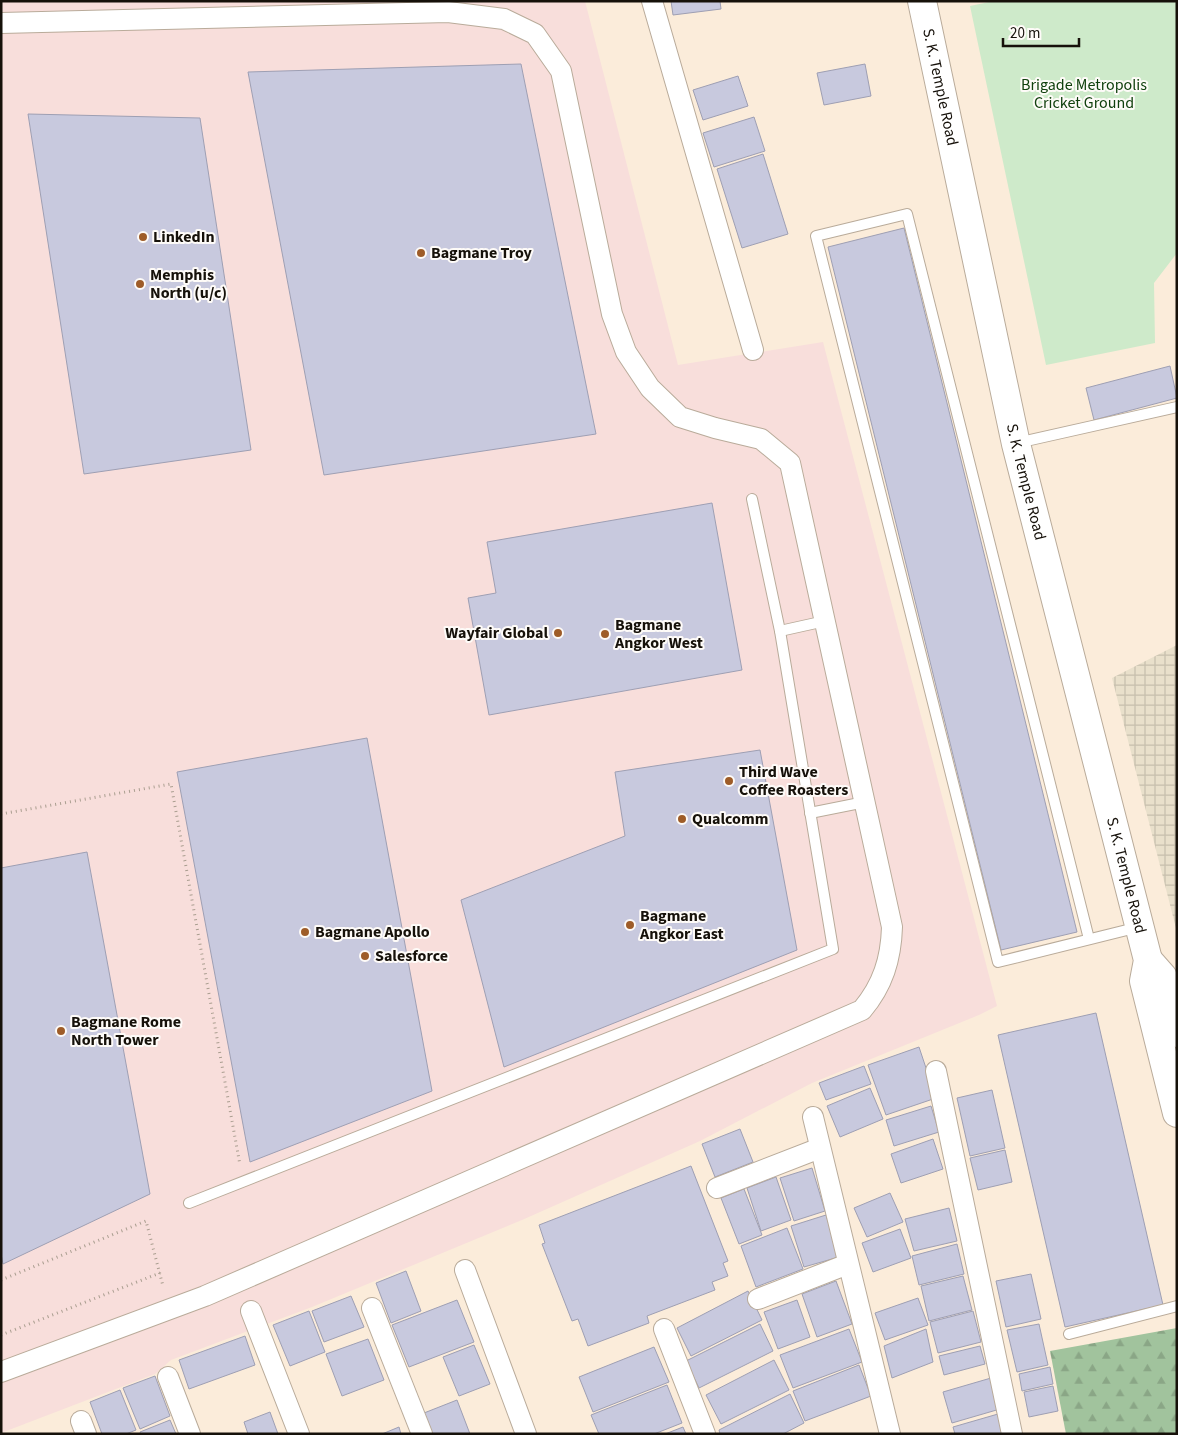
<svg xmlns="http://www.w3.org/2000/svg" width="1178" height="1435" viewBox="0 0 1178 1435" font-family="'Source Sans 3',sans-serif">
<style>
.commercial{fill:#f8dedb}
.industrial{fill:url(#industrial-grid)}
.forest{fill:url(#forest-firs)}
.green{fill:#ceeaca}
.building{fill:#c8c9de;stroke:#9e9fb3}
.lines{fill:none;stroke-linecap:round;stroke-linejoin:round}
.lane-casing{stroke:#b9ab9a;stroke-width:12}
.street-casing{stroke:#b9ab9a;stroke-width:22}
.secondary-casing{stroke:#b9ab9a;stroke-width:30}
.path{stroke:#aa9e90;stroke-width:3;stroke-dasharray:1 4;stroke-linecap:butt}
.lane{stroke:#fff;stroke-width:10}
.street{stroke:#fff;stroke-width:20}
.secondary{stroke:#fff;stroke-width:28}
.poi-dot{fill:#9e5c28;stroke:#fefbf8;stroke-width:2}
.labels{text-anchor:middle;dominant-baseline:central;stroke-width:4;stroke-linejoin:round;paint-order:stroke}
.park-label{font-size:16px;fill:#10400d;stroke:#fefbf8}
.street-label{font-size:16px;fill:#16110a;stroke:#fefbf8}
.poi-label{font-size:16px;font-weight:bold;fill:#16110a;stroke:#fefbf8;text-anchor:start}
</style>
<defs>
<pattern id="industrial-grid" width="8" height="8" patternUnits="userSpaceOnUse" patternTransform="scale(1.25)"><rect width="8" height="8" fill="#e9e0cb"/><path d="M0 4h8M4 0v8" fill="none" stroke="#c7bfad"/></pattern>
<pattern id="forest-firs" width="22" height="20" patternUnits="userSpaceOnUse" patternTransform="scale(1.25)"><rect width="22" height="20" fill="#a1c39d"/><path d="M5 1l3.5 6h-7zM16 11l3.5 6h-7z" fill="#8aa686"/></pattern>
</defs>
<rect width="100%" height="100%" fill="#fbecda"/>
<path class="commercial" d="M1,1H585L678,365L823,342L997,1006L979,1015L812,1083L700,1141L522,1220L312,1307L171,1360L155,1374L1,1433Z"/>
<path class="industrial" d="M1177,645V932L1112,678Z"/>
<path class="forest" d="M1177,1328V1434H1066L1050,1351Z"/>
<path class="green" d="M994,1H1177V253L1154,283L1155,343L1046,365L970,6Z"/>
<g class="building">
<path d="M671,1H720L721,9L673,15Z"/>
<path d="M521,64L596,434L324,475L248,72Z"/>
<path d="M865,64L871,96L824,105L817,73Z"/>
<path d="M738,76L748,106L703,120L693,90Z"/>
<path d="M28,114L200,118L251,450L84,474Z"/>
<path d="M754,117L765,151L714,167L703,133Z"/>
<path d="M763,154L788,234L742,248L717,169Z"/>
<path d="M904,228L1077,932L1001,950L828,247Z"/>
<path d="M1170,366L1177,398L1094,420L1086,388Z"/>
<path d="M712,503L742,670L489,715L468,598L496,593L487,542Z"/>
<path d="M367,738L432,1091L250,1162L177,772Z"/>
<path d="M760,750L797,950L504,1067L461,900L625,836L615,772Z"/>
<path d="M87,852L150,1194L3,1264L1,1254V868Z"/>
<path d="M1096,1013L1163,1305L1065,1327L998,1035Z"/>
<path d="M919,1047L936,1098L886,1115L868,1065Z"/>
<path d="M864,1066L871,1084L826,1100L819,1083Z"/>
<path d="M870,1088L883,1119L840,1137L827,1106Z"/>
<path d="M992,1090L1005,1148L970,1156L957,1098Z"/>
<path d="M931,1106L939,1132L894,1146L886,1120Z"/>
<path d="M740,1129L753,1162L715,1177L702,1144Z"/>
<path d="M933,1139L943,1169L901,1183L891,1154Z"/>
<path d="M1005,1150L1012,1182L978,1190L970,1158Z"/>
<path d="M691,1166L728,1261L723,1263L728,1276L712,1282L715,1290L647,1316L649,1323L588,1346L578,1319L572,1321L542,1244L545,1243L539,1225Z"/>
<path d="M812,1168L825,1211L794,1221L780,1178Z"/>
<path d="M776,1177L791,1220L761,1231L747,1188Z"/>
<path d="M744,1189L762,1235L739,1244L721,1198Z"/>
<path d="M890,1193L903,1222L867,1237L854,1208Z"/>
<path d="M949,1208L957,1241L914,1251L905,1219Z"/>
<path d="M826,1215L839,1257L804,1267L791,1226Z"/>
<path d="M787,1228L803,1269L756,1287L741,1246Z"/>
<path d="M900,1229L911,1258L873,1272L862,1243Z"/>
<path d="M957,1244L964,1274L919,1285L912,1256Z"/>
<path d="M406,1271L421,1311L391,1323L376,1283Z"/>
<path d="M1031,1274L1041,1319L1006,1327L996,1281Z"/>
<path d="M963,1276L972,1310L929,1321L921,1286Z"/>
<path d="M836,1281L852,1324L817,1337L802,1294Z"/>
<path d="M748,1291L762,1320L691,1356L677,1328Z"/>
<path d="M351,1296L364,1327L324,1342L312,1311Z"/>
<path d="M918,1298L928,1325L885,1340L875,1313Z"/>
<path d="M457,1300L474,1342L409,1367L392,1325Z"/>
<path d="M797,1300L810,1337L778,1349L764,1312Z"/>
<path d="M309,1311L325,1352L290,1366L273,1325Z"/>
<path d="M973,1311L981,1342L938,1353L930,1322Z"/>
<path d="M760,1324L773,1351L699,1388L686,1361Z"/>
<path d="M1039,1324L1048,1365L1017,1372L1007,1330Z"/>
<path d="M849,1329L862,1362L793,1388L780,1355Z"/>
<path d="M926,1329L933,1362L892,1378L884,1346Z"/>
<path d="M245,1336L255,1365L189,1389L179,1360Z"/>
<path d="M368,1339L384,1380L342,1396L326,1354Z"/>
<path d="M474,1345L490,1384L459,1396L443,1357Z"/>
<path d="M980,1346L985,1364L944,1375L939,1356Z"/>
<path d="M654,1347L669,1382L593,1412L579,1377Z"/>
<path d="M774,1360L789,1390L721,1424L706,1395Z"/>
<path d="M859,1365L871,1396L805,1421L793,1391Z"/>
<path d="M1050,1367L1053,1384L1022,1391L1019,1374Z"/>
<path d="M155,1376L170,1416L140,1429L123,1388Z"/>
<path d="M991,1378L1000,1409L952,1423L943,1392Z"/>
<path d="M667,1385L682,1423L654,1434H599L591,1415Z"/>
<path d="M1053,1386L1058,1411L1029,1417L1024,1392Z"/>
<path d="M120,1390L136,1430L126,1434H102L90,1402Z"/>
<path d="M790,1394L804,1423L783,1434H720L719,1430Z"/>
<path d="M457,1400L470,1434H432L424,1413Z"/>
<path d="M270,1412L278,1434H248L244,1422Z"/>
<path d="M998,1414L1003,1434H955L953,1427Z"/>
<path d="M170,1420L176,1434H141L140,1432Z"/>
<path d="M399,1427L401,1434H382Z"/>
<path d="M683,1427L686,1434H665Z"/>
</g>
<g class="lines">
<g class="lane-casing">
<g id="lane">
<path d="M1017,443L1177,407"/>
<path d="M780,631L825,621"/>
<path d="M810,813L865,802"/>
<path d="M1089,939L907,214L816,236L998,962L1139,927"/>
<path d="M189,1203L833,949L780,631L752,499"/>
<path d="M1069,1334L1177,1306"/>
</g>
</g>
<g class="street-casing">
<g id="street">
<path d="M652,1L753,350"/>
<path d="M1,23L448,12L504,19L535,34L561,71L612,314L626,352L650,388L680,417L715,428L761,439L790,463L892,927C891,959 883,985 862,1010L205,1296L1,1372"/>
<path d="M936,1071L1012,1434"/>
<path d="M813,1117L890,1434"/>
<path d="M717,1188L820,1148"/>
<path d="M465,1270L526,1434"/>
<path d="M758,1299L848,1264"/>
<path d="M372,1308L422,1434"/>
<path d="M251,1311L299,1434"/>
<path d="M664,1329L705,1434"/>
<path d="M168,1377L190,1434"/>
<path d="M81,1421L86,1434"/>
</g>
</g>
<g class="secondary-casing">
<g id="secondary">
<path id="s1" d="M922,1L1016,444L1148,960L1144,981L1177,1113"/>
<path d="M1148,960L1163,977L1177,1033"/>
</g>
</g>
<g class="path">
<path d="M1,814L171,784L240,1165"/>
<path d="M1,1280L146,1221L163,1286"/>
<path d="M1,1335L160,1273"/>
</g>
<use href="#lane" class="lane"/>
<use href="#street" class="street"/>
<use href="#secondary" class="secondary"/>
</g>
<g class="poi-dot">
<circle cx="143" cy="237" r="5"/>
<circle cx="421" cy="253" r="5"/>
<circle cx="140" cy="284" r="5"/>
<circle cx="558" cy="633" r="5"/>
<circle cx="605" cy="634" r="5"/>
<circle cx="729" cy="781" r="5"/>
<circle cx="682" cy="819" r="5"/>
<circle cx="630" cy="925" r="5"/>
<circle cx="305" cy="932" r="5"/>
<circle cx="365" cy="956" r="5"/>
<circle cx="61" cy="1031" r="5"/>
</g>
<g class="labels">
<g class="park-label">
<text x="1084" y="85">Brigade Metropolis<tspan x="1084" dy="18">Cricket Ground</tspan></text>
</g>
<g class="street-label">
<text stroke="none"><textPath href="#s1" startOffset="88">S. K. Temple Road</textPath></text>
<text stroke="none"><textPath href="#s1" startOffset="492">S. K. Temple Road</textPath></text>
<text stroke="none"><textPath href="#s1" startOffset="898">S. K. Temple Road</textPath></text>
</g>
<g class="poi-label">
<text x="153" y="237">LinkedIn</text>
<text x="431" y="253">Bagmane Troy</text>
<text x="150" y="275">Memphis<tspan x="150" dy="18">North (u/c)</tspan></text>
<text x="615" y="625">Bagmane<tspan x="615" dy="18">Angkor West</tspan></text>
<text x="548" y="633" text-anchor="end">Wayfair Global</text>
<text x="739" y="772">Third Wave<tspan x="739" dy="18">Coffee Roasters</tspan></text>
<text x="692" y="819">Qualcomm</text>
<text x="640" y="916">Bagmane<tspan x="640" dy="18">Angkor East</tspan></text>
<text x="315" y="932">Bagmane Apollo</text>
<text x="375" y="956">Salesforce</text>
<text x="71" y="1022">Bagmane Rome<tspan x="71" dy="18">North Tower</tspan></text>
</g>
</g>
<rect width="1178" height="1435" fill="none" stroke="#16110a" stroke-width="5"/>
<path d="M1003 38v8h76v-8" fill="none" stroke="#16110a" stroke-width="2.5"/>
<text x="1010" y="38" font-size="15" fill="#16110a" stroke="#fefbf8" stroke-width="4" paint-order="stroke">20 m</text>
</svg>
